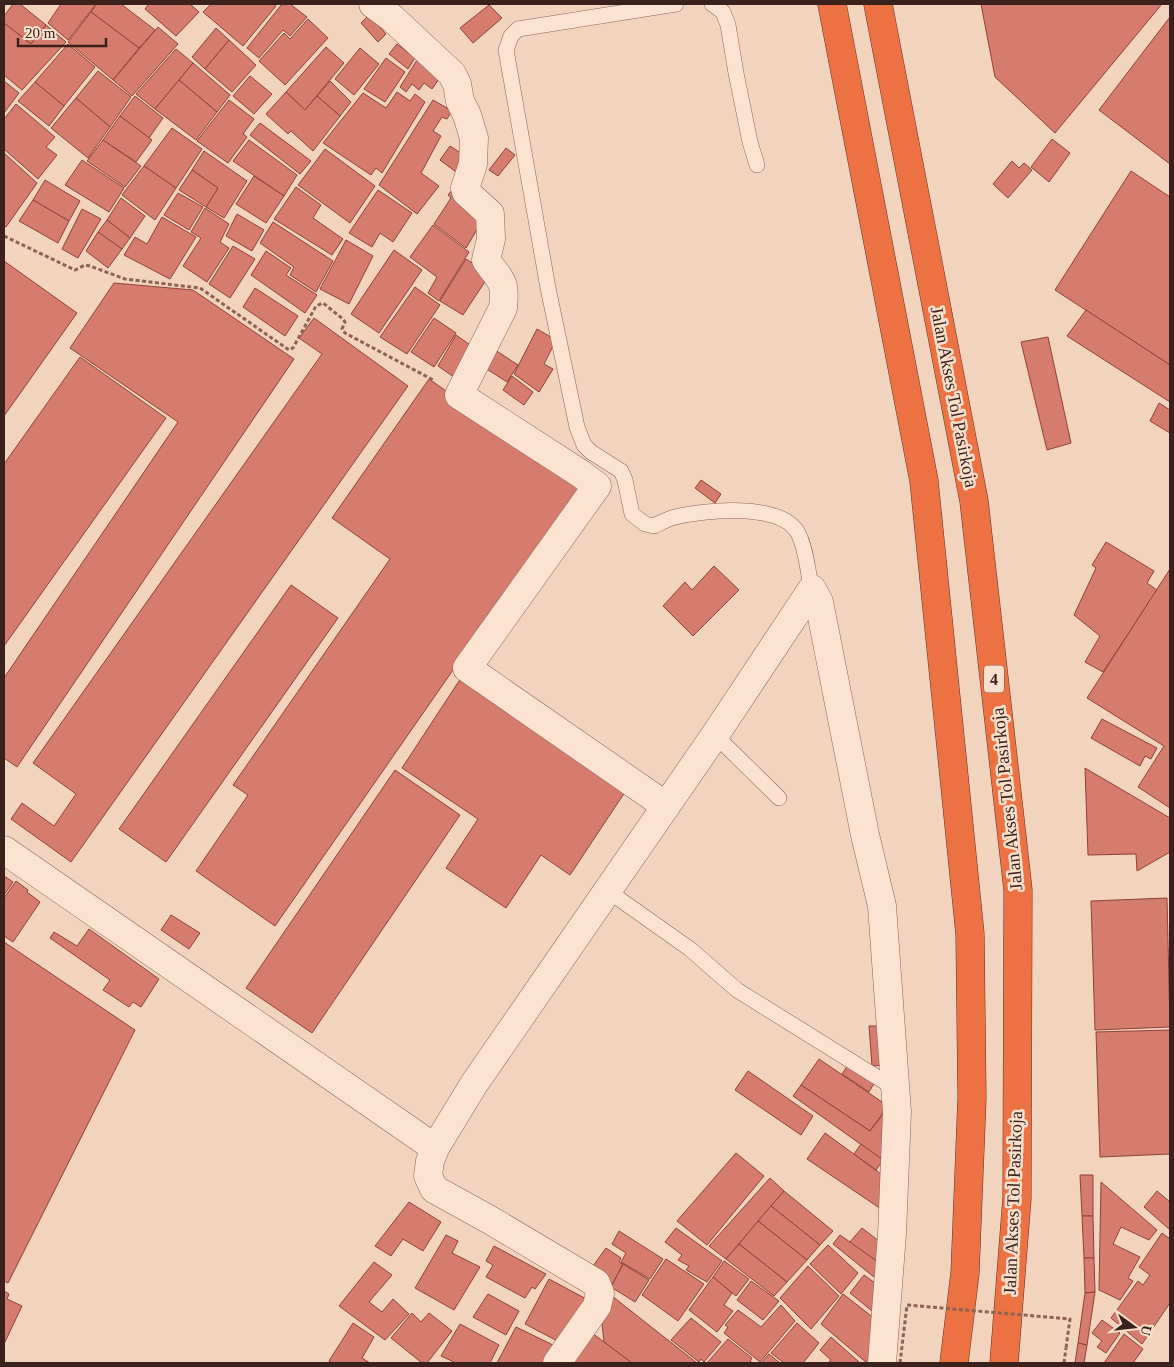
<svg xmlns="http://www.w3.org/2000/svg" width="1174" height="1367" viewBox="0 0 1174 1367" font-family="'Times New Roman',serif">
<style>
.building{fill:#d57c6f;stroke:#8e4138}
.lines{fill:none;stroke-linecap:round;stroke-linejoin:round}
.service-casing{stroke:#8c6254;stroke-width:16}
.minor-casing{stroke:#8c6254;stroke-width:29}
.motorway-casing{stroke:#593229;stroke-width:29}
.path{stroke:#8c6254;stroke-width:3;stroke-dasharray:4 2.5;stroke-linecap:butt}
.service{stroke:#fce3d1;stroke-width:15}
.minor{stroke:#fce3d1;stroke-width:28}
.motorway{stroke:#ec7143;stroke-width:28}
.path-bridge{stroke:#8c6254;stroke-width:3;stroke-dasharray:4 2.5;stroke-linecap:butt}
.labels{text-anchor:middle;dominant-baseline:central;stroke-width:5;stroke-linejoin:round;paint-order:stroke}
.shield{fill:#f9e0cd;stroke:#735a50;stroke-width:1}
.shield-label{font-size:16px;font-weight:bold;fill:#3a211b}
.street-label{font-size:18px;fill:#3a211b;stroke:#f9e0cd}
</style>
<rect width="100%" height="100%" fill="#f2d3bd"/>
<g class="building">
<path d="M13,4H20L46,25L31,44L4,23V16Z"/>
<path d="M61,4H96L68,40L48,23Z"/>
<path d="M97,4H121L155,30L139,48L91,12Z"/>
<path d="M149,4H190L199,12L176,36L145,9Z"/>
<path d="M211,4H273L276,6L243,46L203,12Z"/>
<path d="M282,4H290L307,17L290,36L283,30L259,58L247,48Z"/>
<path d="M981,4H1162L1055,133L995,77Z"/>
<path d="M489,5L502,18L473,43L460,28Z"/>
<path d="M91,12L139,48L113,80L68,42Z"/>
<path d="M369,15L386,34L378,42L361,23Z"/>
<path d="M1170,17V164L1099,110Z"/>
<path d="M308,19L328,38L285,85L259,61L284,33L290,39Z"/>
<path d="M4,23L31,44L46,25L66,42L22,90L4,75Z"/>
<path d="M158,27L178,44L132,96L113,80Z"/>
<path d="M216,28L229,40L205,69L192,57Z"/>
<path d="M229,40L256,65L232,92L205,69Z"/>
<path d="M68,44L95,67L64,106L35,82Z"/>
<path d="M397,44L415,58L408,69L389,54Z"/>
<path d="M326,47L344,63L305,110L286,92Z"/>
<path d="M360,48L379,64L354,95L335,79Z"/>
<path d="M176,49L193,63L155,109L136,94Z"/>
<path d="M386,58L405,72L385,102L364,89Z"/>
<path d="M417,60L441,76L432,89L424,83L419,90L412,84L406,92L400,87Z"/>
<path d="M193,63L230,95L217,112L179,80Z"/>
<path d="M98,71L131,97L110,127L76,98Z"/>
<path d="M250,76L272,94L254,114L233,96Z"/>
<path d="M179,80L217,112L196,140L155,109Z"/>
<path d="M4,81L19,93L4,113Z"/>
<path d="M330,81L351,102L340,116L317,96Z"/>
<path d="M35,82L64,106L49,126L18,101Z"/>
<path d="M286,92L305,110L317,96L340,116L313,151L291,131L288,134L266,114Z"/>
<path d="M397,92L410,101L415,94L425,102L382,173L376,168L371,175L323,143L363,93L386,108Z"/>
<path d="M135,96L163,118L149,138L120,116Z"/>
<path d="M76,98L110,127L88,158L51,128Z"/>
<path d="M229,100L254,119L243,134L247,137L228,163L197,141Z"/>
<path d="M433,100L452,111L447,119L442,117L433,131L441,136L421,173L439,186L417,214L379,185Z"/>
<path d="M16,104L55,137L46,147L57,155L38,179L4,149V119Z"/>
<path d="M120,116L152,140L136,162L103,140Z"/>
<path d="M260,123L311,161L300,174L250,135Z"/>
<path d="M172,128L202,149L176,188L144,166Z"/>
<path d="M1052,139L1070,153L1049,182L1031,167Z"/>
<path d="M103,140L141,166L125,187L87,161Z"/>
<path d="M249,140L297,175L284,196L233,161Z"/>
<path d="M450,146L467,157L456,172L440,160Z"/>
<path d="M506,148L515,155L498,176L489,170Z"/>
<path d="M325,149L375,186L350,223L298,185Z"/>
<path d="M204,151L247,181L224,218L206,207L218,188L192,170Z"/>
<path d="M4,153L37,183L6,227L4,225Z"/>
<path d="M82,160L124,188L109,212L65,185Z"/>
<path d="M1012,161L1019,168L1024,163L1032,170L1008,198L993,184Z"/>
<path d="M144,166L176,188L155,220L122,195Z"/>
<path d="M192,170L218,188L206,207L179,190Z"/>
<path d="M1131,171L1170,197V365L1055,290Z"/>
<path d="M254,176L284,196L266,223L236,204Z"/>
<path d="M45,180L80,201L69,221L33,200Z"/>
<path d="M296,187L321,205L313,218L343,239L332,255L274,219Z"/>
<path d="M378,190L412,213L393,242L380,233L372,247L349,233Z"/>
<path d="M452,190L485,216L466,248L434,224L451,198L448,195Z"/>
<path d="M178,193L203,207L189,230L164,215Z"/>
<path d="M121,198L145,216L130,238L107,220Z"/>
<path d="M33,200L69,221L58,243L19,221Z"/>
<path d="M205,208L229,224L220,242L229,248L207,282L183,266L201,238L191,232Z"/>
<path d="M82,209L101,219L78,258L62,249Z"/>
<path d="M237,214L264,230L252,251L226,236Z"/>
<path d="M162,217L196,237L170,279L124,255L135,237L147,244Z"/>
<path d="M107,220L130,238L122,249L98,232Z"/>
<path d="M273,222L333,261L316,292L290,275L294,267L260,243Z"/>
<path d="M433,225L469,252L439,301L428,293L437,277L410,257Z"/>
<path d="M98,232L122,249L108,268L86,251Z"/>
<path d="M346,240L373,256L349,304L320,289Z"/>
<path d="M233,246L255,259L230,298L209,284Z"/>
<path d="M394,250L422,270L379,333L351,314Z"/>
<path d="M266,251L291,268L286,275L317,295L305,313L251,275Z"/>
<path d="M466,259L490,274L463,315L440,301Z"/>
<path d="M4,261L77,313L4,416Z"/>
<path d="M114,283L193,290L294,359L17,767L4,758V678L178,422L70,348Z"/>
<path d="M415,287L440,305L407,354L380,337Z"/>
<path d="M255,288L298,316L285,336L243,307Z"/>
<path d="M1086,310L1170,365V402L1067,336Z"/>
<path d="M314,318L408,386L71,862L11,819L22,803L54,826L76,794L33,763L322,354L299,338Z"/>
<path d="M434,318L456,333L434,367L411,352Z"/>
<path d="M537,329L556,340L544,364L553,369L539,392L514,374Z"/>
<path d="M456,335L476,349L457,379L438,366Z"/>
<path d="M1048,337L1071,443L1047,450L1021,342Z"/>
<path d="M489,346L518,365L507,382L479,364Z"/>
<path d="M80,357L166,418L4,646V464Z"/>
<path d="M512,376L533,392L524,405L503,390Z"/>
<path d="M429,379L581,486L275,926L196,871L248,795L233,785L390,559L332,518Z"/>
<path d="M1159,403L1170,410V433L1150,421Z"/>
<path d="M701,480L721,494L715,503L695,488Z"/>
<path d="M1106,542L1154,571L1147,583L1157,590L1103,672L1085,662L1100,636L1074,615L1096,568L1092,565Z"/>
<path d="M714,566L739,590L693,636L663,606L685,582L692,590Z"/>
<path d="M1170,569V808L1138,787L1164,746L1087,698Z"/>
<path d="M291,585L338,618L166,862L119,829Z"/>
<path d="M463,675L629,786L570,875L541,855L506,908L446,868L478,819L402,768Z"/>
<path d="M1102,719L1157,748L1151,759L1145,756L1140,766L1091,738Z"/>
<path d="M1085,768L1170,818V852L1137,871L1136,854L1088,855Z"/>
<path d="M395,770L460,815L312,1033L246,988Z"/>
<path d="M4,876L13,882L4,895Z"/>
<path d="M16,881L28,890L27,892L40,902L13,942L4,936V898Z"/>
<path d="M1167,898L1170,1027L1095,1030L1091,901Z"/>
<path d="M171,915L200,933L189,949L161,930Z"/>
<path d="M89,929L159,979L141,1007L133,1002L129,1007L103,990L110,980L50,938L54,932L77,946Z"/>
<path d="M4,942L135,1030L8,1283L4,1281Z"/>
<path d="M869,1026H884L887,1065L872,1066Z"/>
<path d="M1170,1030V1154L1100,1157L1096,1032Z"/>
<path d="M819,1059L888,1106L870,1131L801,1085Z"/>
<path d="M850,1062L876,1080L869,1092L842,1074Z"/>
<path d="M748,1071L813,1116L801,1135L735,1090Z"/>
<path d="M801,1085L870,1131L886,1110L892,1141L880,1158L793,1096Z"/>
<path d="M825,1133L888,1179L884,1211L807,1159Z"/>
<path d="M861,1144L883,1160L876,1170L854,1154Z"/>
<path d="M736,1153L764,1176L707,1245L677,1221Z"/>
<path d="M1080,1175H1093V1216H1082Z"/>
<path d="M770,1178L784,1191L726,1259L709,1246Z"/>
<path d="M1101,1182L1157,1230L1149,1240L1121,1227L1113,1244L1140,1257L1128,1278L1133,1281L1120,1300L1099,1290Z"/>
<path d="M784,1191L833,1231L820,1245L771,1206Z"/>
<path d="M1157,1191L1170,1202V1230L1144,1207Z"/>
<path d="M409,1202L441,1222L423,1251L403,1239L391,1256L375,1246Z"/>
<path d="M771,1206L820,1245L807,1260L758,1221Z"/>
<path d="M1082,1216H1093L1094,1258H1084Z"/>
<path d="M758,1221L807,1260L787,1282L739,1244Z"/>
<path d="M676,1228L722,1261L707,1282L686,1270L689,1266L678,1260L682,1255L665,1242Z"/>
<path d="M862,1228L880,1242L877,1261L849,1243Z"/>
<path d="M619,1231L663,1259L650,1279L621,1262L626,1253L612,1244Z"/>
<path d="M1162,1233L1170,1239V1303L1142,1344L1111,1318L1138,1281L1143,1285L1150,1275L1139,1267Z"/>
<path d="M446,1235L458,1241L452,1253L480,1267L454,1310L415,1288Z"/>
<path d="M840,1235L881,1264L874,1277L833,1244Z"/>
<path d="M739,1244L787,1282L774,1296L726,1259Z"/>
<path d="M828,1245L858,1273L841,1294L810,1264Z"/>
<path d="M494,1246L546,1274L535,1289L532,1287L525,1298L486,1277L493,1265L486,1261Z"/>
<path d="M606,1248L621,1258L619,1262L623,1264L611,1287L588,1273Z"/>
<path d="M1084,1258H1094L1095,1292L1085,1293Z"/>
<path d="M666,1259L704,1284L678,1321L642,1295Z"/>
<path d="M724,1261L749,1279L736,1296L713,1277Z"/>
<path d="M374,1262L392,1275L369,1302L382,1312L393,1299L409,1314L385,1340L339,1306Z"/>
<path d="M623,1264L649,1280L635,1302L611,1287Z"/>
<path d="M808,1266L839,1296L811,1329L780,1298Z"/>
<path d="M864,1275L886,1291L877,1315L850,1293Z"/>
<path d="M713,1277L732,1293L724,1305L733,1311L717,1332L689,1310Z"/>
<path d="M549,1279L592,1302L567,1346L525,1324Z"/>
<path d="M751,1281L779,1301L763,1320L737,1300Z"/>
<path d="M4,1291L9,1294L7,1299L22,1306L4,1344Z"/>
<path d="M1095,1292L1087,1345L1078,1343L1085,1293Z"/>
<path d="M488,1294L519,1311L506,1335L473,1317Z"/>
<path d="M843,1294L879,1322L881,1348L867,1363L821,1324Z"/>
<path d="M612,1296L697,1363H632L604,1342L601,1314Z"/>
<path d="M781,1305L795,1321L760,1362L724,1333L728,1327L725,1325L738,1310L761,1327Z"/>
<path d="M412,1313L421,1322L429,1313L452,1331L427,1363H422L391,1338Z"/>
<path d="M691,1318L721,1342L704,1362L701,1359L699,1362L671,1340Z"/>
<path d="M1102,1320L1120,1333L1106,1353L1097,1347L1102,1341L1092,1333Z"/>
<path d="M353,1323L374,1337L362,1358L370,1363H332L329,1361Z"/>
<path d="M797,1323L819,1343L803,1363H784L771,1353Z"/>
<path d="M460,1324L499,1345L490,1363H456L441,1356Z"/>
<path d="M516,1327L555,1346L546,1363H497Z"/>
<path d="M588,1330L632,1363H565Z"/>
<path d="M1124,1334L1143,1349L1133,1363H1104Z"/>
<path d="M831,1337L859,1362L857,1363H828L831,1360L820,1350Z"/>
<path d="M728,1339L752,1358L750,1361L753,1363H707Z"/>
<path d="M1078,1343L1087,1345L1084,1363H1075Z"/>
<path d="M769,1354L780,1363H761Z"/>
</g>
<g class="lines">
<g class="service-casing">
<g id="service">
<path d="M676,4L518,29L511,36L506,50L548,288L577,427L584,445L591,452L621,471L625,480L632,514L645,524L654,526C660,523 667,519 675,517C704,510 781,502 798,533C807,550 807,571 812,589"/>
<path d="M712,4L723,12L728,25L736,73L750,142L757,165"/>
<path d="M715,735L779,798"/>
<path d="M608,891L690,949L737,990L896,1089"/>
</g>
</g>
<g class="minor-casing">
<g id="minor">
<path d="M373,4L392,18L452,74L457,84L460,101L467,115L474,138L473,164L465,188L466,192L490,214L491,239L486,260C501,282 506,279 503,308L459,395L581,474L597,486L467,668L666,806"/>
<path d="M4,850L435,1148L474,1084L715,735L812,589L819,602L865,835L882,906L897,1112L892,1234L882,1363"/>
<path d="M435,1148L430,1161L428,1176L434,1189L490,1220L596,1283L600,1293L597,1306L557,1363"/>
</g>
</g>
<g class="motorway-casing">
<g id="motorway">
<path d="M832,4L924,481L970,934L972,1098L965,1273L954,1363"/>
<path d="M878,4L974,501L1018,890L1017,1198L1004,1363"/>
</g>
</g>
<g class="path">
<path d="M4,236L75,270L85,265L90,266L125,279L200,288L289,350L293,348L316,306L323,303L343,319L345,322L342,329L345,333L435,381"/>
<path d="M1064,1363L1066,1348"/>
</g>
<use href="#service" class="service"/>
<use href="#minor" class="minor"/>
<use href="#motorway" class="motorway"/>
<path class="path-bridge" d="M900,1363L907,1305L1070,1319L1066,1348"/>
</g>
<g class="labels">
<rect class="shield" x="984" y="665.5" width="20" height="27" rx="4"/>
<g class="shield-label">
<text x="994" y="679">4</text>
</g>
<g class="street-label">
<text transform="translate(954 397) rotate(79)">Jalan Akses Tol Pasirkoja</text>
<text transform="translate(1007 799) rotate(-96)">Jalan Akses Tol Pasirkoja</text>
<text transform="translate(1013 1203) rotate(-88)">Jalan Akses Tol Pasirkoja</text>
</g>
</g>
<rect width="1174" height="1367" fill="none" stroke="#3a211b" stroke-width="10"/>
<g transform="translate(1134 1327) rotate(105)" stroke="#f9e0cd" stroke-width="4" paint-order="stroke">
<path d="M0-4L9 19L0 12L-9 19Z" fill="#3a211b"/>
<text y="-8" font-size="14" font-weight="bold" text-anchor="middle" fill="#3a211b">U</text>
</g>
<path d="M18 38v8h88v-8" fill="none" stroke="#3a211b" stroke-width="2.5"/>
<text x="25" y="38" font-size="15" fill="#3a211b" stroke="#f9e0cd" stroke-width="4" paint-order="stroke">20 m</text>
</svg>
